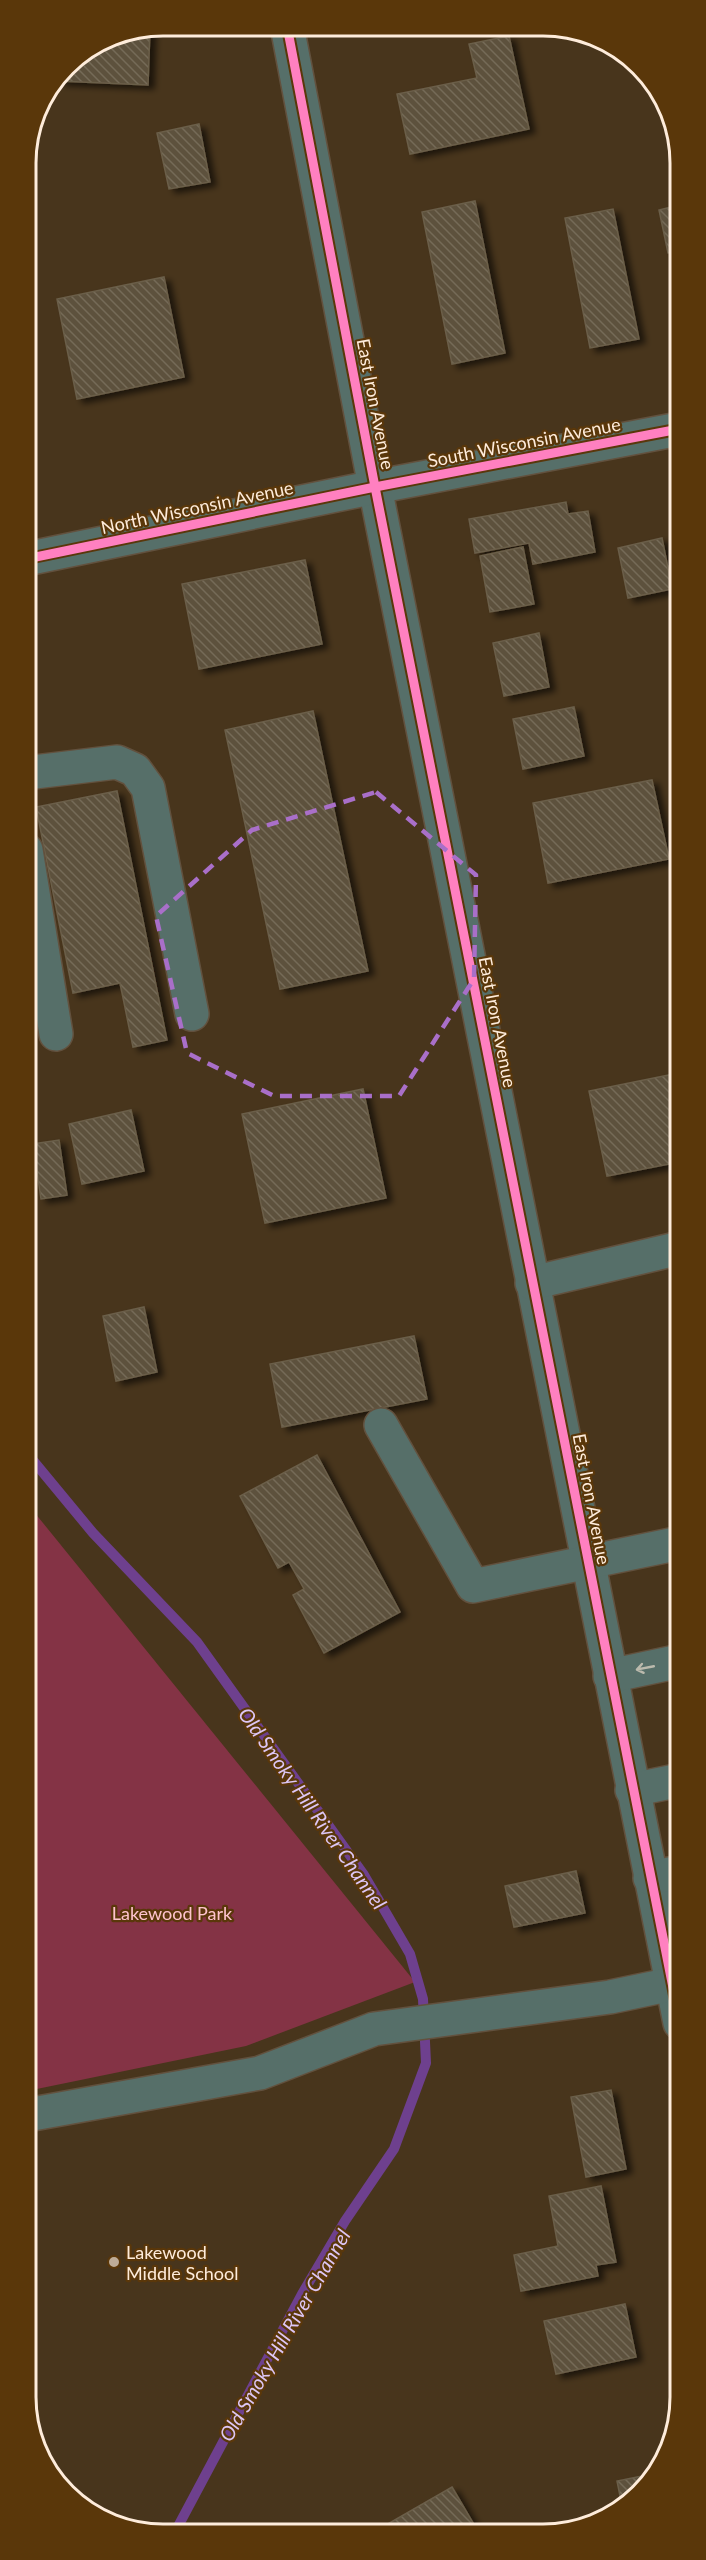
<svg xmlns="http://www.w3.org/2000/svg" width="706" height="2560" viewBox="0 0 706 2560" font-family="Lato,sans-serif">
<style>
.green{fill:#843345}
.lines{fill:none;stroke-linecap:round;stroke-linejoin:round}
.stream{stroke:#6e408e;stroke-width:10}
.building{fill:url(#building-back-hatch);stroke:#6b5e49;stroke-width:1.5;filter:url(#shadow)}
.minor-casing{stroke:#62513e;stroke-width:36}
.minor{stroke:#566f69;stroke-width:33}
.cycleway-casing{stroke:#5a370a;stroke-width:13}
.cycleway{stroke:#ff80c0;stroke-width:9}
.oneway{stroke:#bbbaad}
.marked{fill:none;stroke:#a96fc9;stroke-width:4.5;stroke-dasharray:12 8;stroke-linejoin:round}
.poi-dot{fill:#beac98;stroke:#5a370a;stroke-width:2}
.labels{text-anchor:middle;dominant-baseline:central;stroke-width:4.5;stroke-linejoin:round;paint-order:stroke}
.street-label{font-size:18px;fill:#feecdb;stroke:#5a370a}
.park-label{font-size:18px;fill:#fec3cd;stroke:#5a370a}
.poi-label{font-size:18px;fill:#feecdb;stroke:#5a370a;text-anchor:start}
.water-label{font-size:20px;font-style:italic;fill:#ddc6f5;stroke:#5a370a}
.rim{fill:none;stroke:#feecdb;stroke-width:3}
</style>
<defs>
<pattern id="building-back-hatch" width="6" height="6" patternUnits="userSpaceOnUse" patternTransform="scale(1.5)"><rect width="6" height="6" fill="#5d513c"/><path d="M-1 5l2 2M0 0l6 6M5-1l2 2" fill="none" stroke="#756a58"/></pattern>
<filter id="shadow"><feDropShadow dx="6" dy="4" stdDeviation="3" flood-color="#0009"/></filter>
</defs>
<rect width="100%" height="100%" fill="#48351c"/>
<path class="green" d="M26,1502L415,1982L246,2046L27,2091Z"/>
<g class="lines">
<path class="stream" d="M26,1452L93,1533L197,1642L364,1875L410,1954L423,1999L426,2063L394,2149L345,2221L302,2294L175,2532"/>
</g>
<g class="building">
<path d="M150,28L148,85L59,81L66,65L111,36Z"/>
<path d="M509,36L529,129L410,154L397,94L477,78L469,44Z"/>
<path d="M199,124L210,182L169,189L157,133Z"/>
<path d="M475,201L505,353L452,364L422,212Z"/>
<path d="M679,205V251L668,253L659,210Z"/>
<path d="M613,209L639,339L590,348L565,218Z"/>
<path d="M164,277L184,377L77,399L57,299Z"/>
<path d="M566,502L568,514L588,511L595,552L533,564L529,543L475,553L469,519Z"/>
<path d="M662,538L672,589L628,598L618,548Z"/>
<path d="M523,547L534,604L490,612L480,556Z"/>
<path d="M305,560L322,644L199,669L182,584Z"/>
<path d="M539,633L549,687L504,696L493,643Z"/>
<path d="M574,707L584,756L523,769L513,719Z"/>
<path d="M313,711L368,971L280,989L225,730Z"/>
<path d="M652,780L669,859L548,883L533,803Z"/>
<path d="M117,791L167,1040L133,1047L120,983L73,993L36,807Z"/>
<path d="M679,1073L680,1162L607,1176L589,1091Z"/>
<path d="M363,1089L386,1198L265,1223L242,1114Z"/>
<path d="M131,1110L144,1171L82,1184L69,1124Z"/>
<path d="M59,1140L67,1195L41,1199L33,1144Z"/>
<path d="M144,1307L157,1372L116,1381L103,1316Z"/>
<path d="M414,1336L427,1399L282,1427L270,1364Z"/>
<path d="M317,1455L400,1612L324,1653L293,1595L304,1589L289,1562L278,1568L240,1496Z"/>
<path d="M576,1871L585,1913L514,1927L505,1886Z"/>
<path d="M611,2090L626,2169L586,2177L571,2097Z"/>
<path d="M601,2186L616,2262L596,2265L598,2276L521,2291L514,2255L558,2246L549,2196Z"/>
<path d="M625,2304L636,2357L556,2374L544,2321Z"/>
<path d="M652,2474L646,2488L622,2506L617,2481Z"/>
<path d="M452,2487L479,2533H372Z"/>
</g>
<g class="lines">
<g class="minor-casing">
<g id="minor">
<path d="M287,26L375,487L680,2023"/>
<path d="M26,559L375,487L679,429"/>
<path d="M26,773L117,762L135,770L148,788L192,1014"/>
<path d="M26,850L56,1034"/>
<path d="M532,1283L680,1248"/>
<path d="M381,1425L473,1586L680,1543"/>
<path d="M610,1676L680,1661"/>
<path d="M632,1790L680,1780"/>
<path d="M650,1878L680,1872"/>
<path d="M27,2115L260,2073L374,2029L610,1997L672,1984"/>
</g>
</g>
<use href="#minor" class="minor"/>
<g class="cycleway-casing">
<g id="cycleway">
<path d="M287,26L375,487L680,2023"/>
<path d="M26,559L375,487L679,429"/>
</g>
</g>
<use href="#cycleway" class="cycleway"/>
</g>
<defs><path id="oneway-shaft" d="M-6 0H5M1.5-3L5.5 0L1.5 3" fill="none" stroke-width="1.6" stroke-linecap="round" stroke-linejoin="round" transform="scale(1.5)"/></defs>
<use class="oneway" href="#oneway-shaft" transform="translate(645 1668) rotate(169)"/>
<path class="marked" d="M376,792L476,875L474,979L399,1096H274L187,1053L156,916L252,830Z"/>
<circle class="poi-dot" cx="114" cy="2262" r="6"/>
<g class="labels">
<g class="street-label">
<text transform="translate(376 404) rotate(79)">East Iron Avenue</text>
<text transform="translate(524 442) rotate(-11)">South Wisconsin Avenue</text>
<text transform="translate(197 507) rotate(-12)">North Wisconsin Avenue</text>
<text transform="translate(498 1022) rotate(79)">East Iron Avenue</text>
<text transform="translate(592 1499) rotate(79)">East Iron Avenue</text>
</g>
<g class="park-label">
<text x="172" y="1913">Lakewood Park</text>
</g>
<g class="poi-label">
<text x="126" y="2252">Lakewood<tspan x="126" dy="21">Middle School</tspan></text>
</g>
<g class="water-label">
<text transform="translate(313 1808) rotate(55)">Old Smoky Hill River Channel</text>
<text transform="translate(284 2335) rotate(-60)">Old Smoky Hill River Channel</text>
</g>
</g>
<path d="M0 0H706V2560H0ZM163 36H543A127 127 0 0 1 670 163V2397A127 127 0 0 1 543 2524H163A127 127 0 0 1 36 2397V163A127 127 0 0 1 163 36Z" fill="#5a370a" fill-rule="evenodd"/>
<path class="rim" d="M163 36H543A127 127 0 0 1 670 163V2397A127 127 0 0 1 543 2524H163A127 127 0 0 1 36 2397V163A127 127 0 0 1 163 36Z"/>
</svg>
